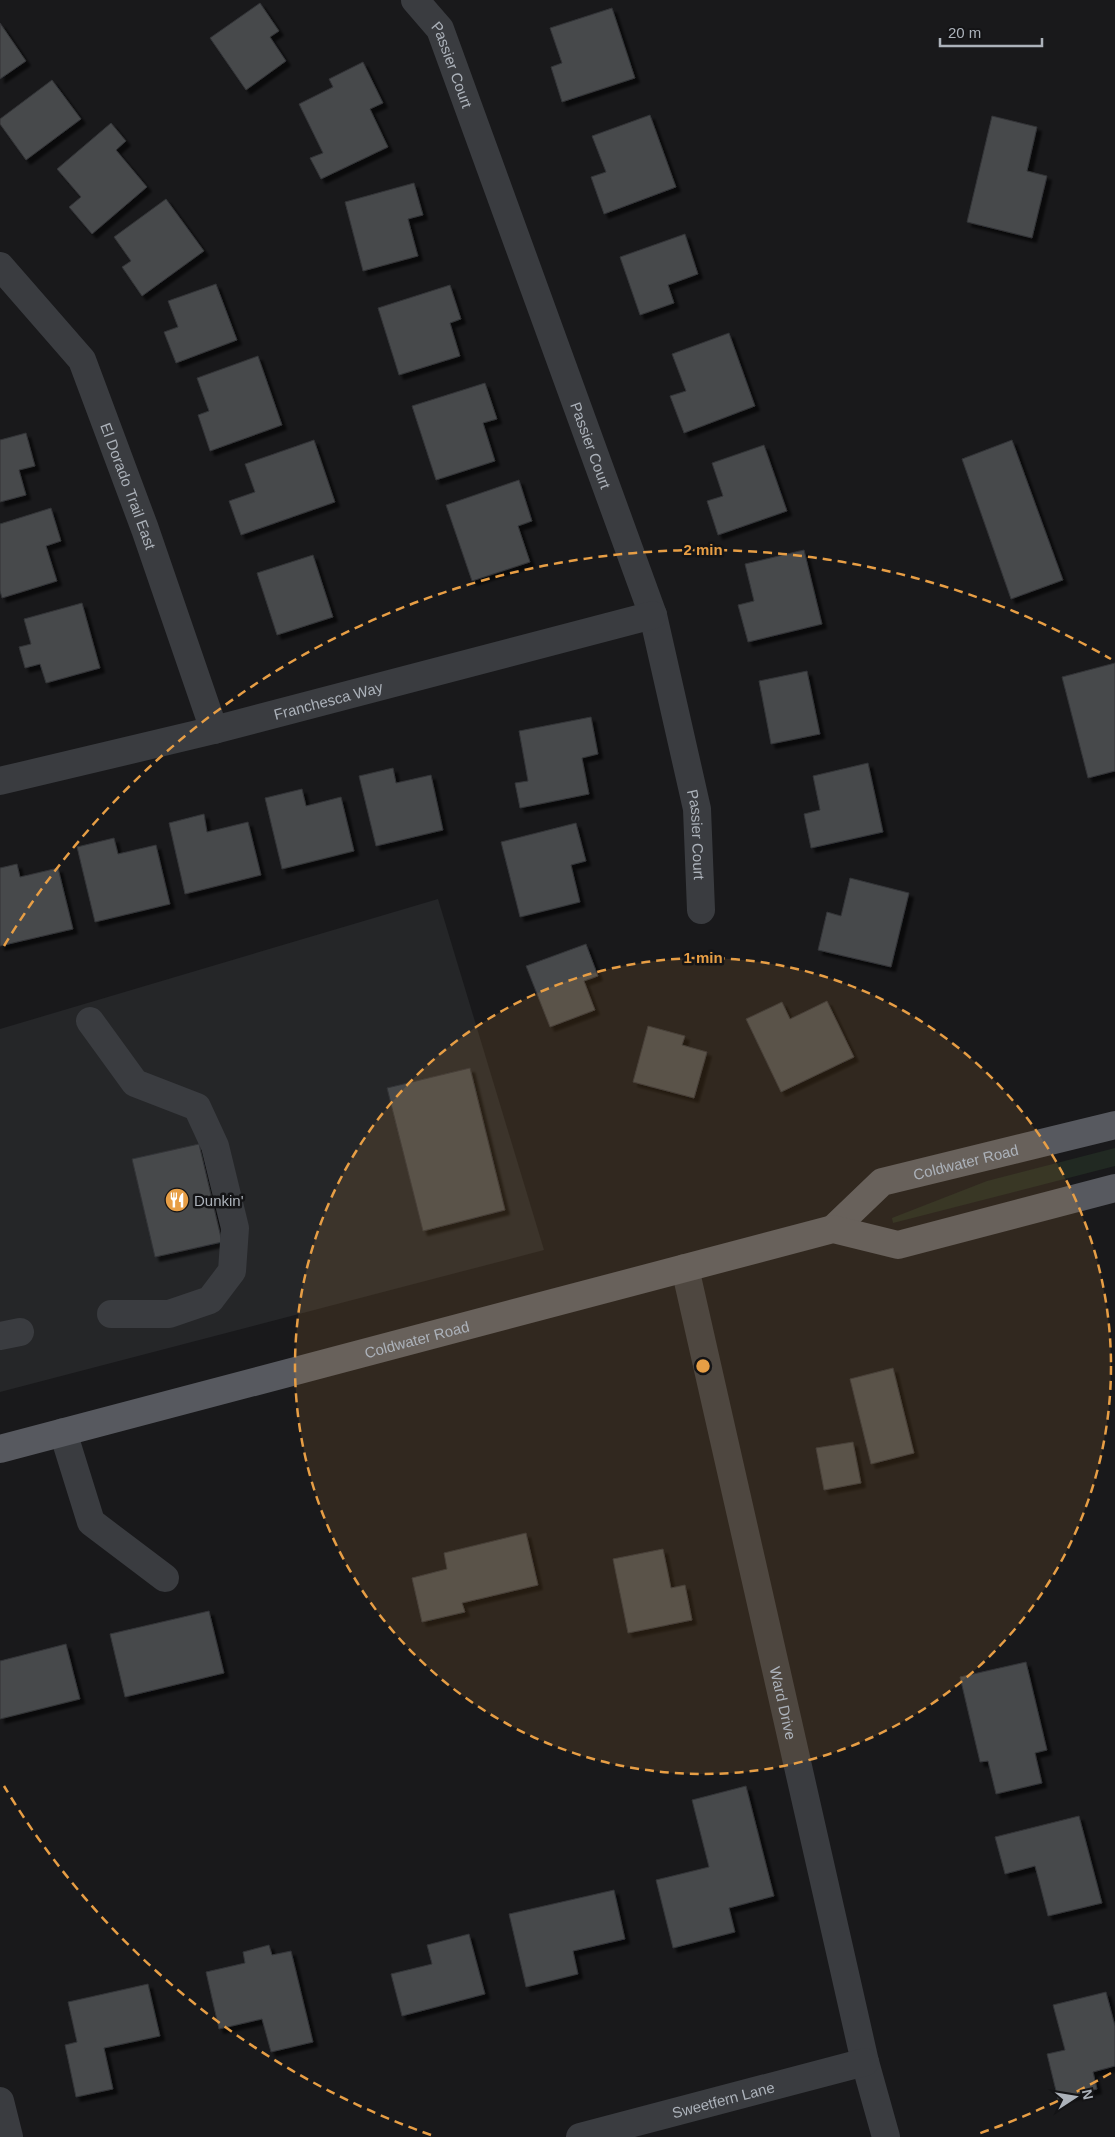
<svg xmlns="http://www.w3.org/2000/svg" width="1115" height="2137" viewBox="0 0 1115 2137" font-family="Arial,sans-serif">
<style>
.built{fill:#252628}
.green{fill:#212922}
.building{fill:#46484b;stroke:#333437;filter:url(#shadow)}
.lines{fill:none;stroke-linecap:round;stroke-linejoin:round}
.minor{stroke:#3a3c40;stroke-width:28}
.major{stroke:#57595f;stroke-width:28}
.ring{fill:none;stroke:#e79e45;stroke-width:2.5;stroke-dasharray:9 6}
.labels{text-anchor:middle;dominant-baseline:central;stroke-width:5;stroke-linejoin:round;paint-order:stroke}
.street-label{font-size:15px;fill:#acb2ba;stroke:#141416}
.poi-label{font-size:15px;fill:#acb2ba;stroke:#141416;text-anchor:start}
.centre{fill:#e79e45;stroke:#141416;stroke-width:2.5}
.ring-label{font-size:15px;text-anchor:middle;font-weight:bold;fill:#e79e45;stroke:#141416;stroke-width:5;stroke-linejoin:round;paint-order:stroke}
</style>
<defs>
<filter id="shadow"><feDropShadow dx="4.5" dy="4.5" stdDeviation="1" flood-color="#0009"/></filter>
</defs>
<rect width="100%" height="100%" fill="#19191b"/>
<path class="built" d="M438,899L544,1250L0,1392V1029Z"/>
<path class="green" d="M1115,1148V1166L893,1223L892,1218L987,1181Z"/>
<g class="building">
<path d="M260,3L279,31L270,37L286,61L246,90L210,38Z"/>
<path d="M612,8L635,78L562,102L551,67L562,63L550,28Z"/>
<path d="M0,23L26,61L0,79Z"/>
<path d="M363,62L383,103L370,109L388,147L321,179L310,158L323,153L299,104L333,87L329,79Z"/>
<path d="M52,80L81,119L26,160L0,124V119Z"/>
<path d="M650,115L676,187L604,214L591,177L606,172L592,136Z"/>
<path d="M992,116L1037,127L1027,171L1047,176L1032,238L967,222Z"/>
<path d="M111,123L126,141L116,150L147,187L92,234L69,207L81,197L57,169Z"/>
<path d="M414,183L423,215L408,219L418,256L363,271L345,202Z"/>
<path d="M166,199L204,251L142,296L122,267L131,261L114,237Z"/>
<path d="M685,234L698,274L668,285L674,303L640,315L620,257Z"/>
<path d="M216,284L237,340L176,363L164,332L178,327L168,301Z"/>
<path d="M450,285L461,319L450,323L460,356L399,375L378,308Z"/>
<path d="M729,333L755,406L684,433L670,396L686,391L672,354Z"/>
<path d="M258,356L282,425L210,451L198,415L209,411L197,378Z"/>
<path d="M485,383L497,419L483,423L495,461L436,480L412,406Z"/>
<path d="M26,433L35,466L19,470L26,495L0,502V440Z"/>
<path d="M314,440L335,502L241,535L229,501L255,492L245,464Z"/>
<path d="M1012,440L1063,580L1011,599L962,459Z"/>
<path d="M764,445L787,511L718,535L707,501L723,496L712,463Z"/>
<path d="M519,480L532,521L518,526L530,562L472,581L446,505Z"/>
<path d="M51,508L61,541L46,546L57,581L2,598L0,591V524Z"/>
<path d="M804,550L822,624L748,642L738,605L754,601L745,564Z"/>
<path d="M313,555L333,617L277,635L257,573Z"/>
<path d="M82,603L100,668L46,683L40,664L25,668L19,647L31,644L24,619Z"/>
<path d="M1115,663V771L1088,778L1062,677Z"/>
<path d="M807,671L820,734L771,744L759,681Z"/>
<path d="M591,717L598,754L582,758L589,794L520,808L515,783L528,781L519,731Z"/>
<path d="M868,763L883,832L811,848L804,814L820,810L813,776Z"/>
<path d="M393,768L396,783L431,775L443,830L376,846L359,776Z"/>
<path d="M302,789L306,806L341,797L354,851L282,869L265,798Z"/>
<path d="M204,814L207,832L248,822L261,875L185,894L169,823Z"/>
<path d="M576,823L586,861L571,865L580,902L520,917L501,842Z"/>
<path d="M114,838L118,854L156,845L170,904L95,922L77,847Z"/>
<path d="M17,864L20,877L58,868L73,929L0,946V868Z"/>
<path d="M850,878L909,893L891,967L818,950L827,912L841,916Z"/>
<path d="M586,944L598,976L584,981L595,1010L550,1027L526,966Z"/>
<path d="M827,1001L854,1057L781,1092L746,1019L782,1002L790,1019Z"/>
<path d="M648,1026L685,1036L682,1045L707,1052L694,1098L633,1082Z"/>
<path d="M470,1068L505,1210L423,1231L387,1088Z"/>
<path d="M199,1144L222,1242L155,1257L132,1159Z"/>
<path d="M893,1368L914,1453L871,1464L850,1379Z"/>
<path d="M853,1442L861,1483L824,1490L816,1448Z"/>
<path d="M526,1533L538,1585L462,1603L465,1612L422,1622L412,1578L447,1569L444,1553Z"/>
<path d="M663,1549L671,1588L685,1585L692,1620L628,1633L613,1559Z"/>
<path d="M209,1611L224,1673L125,1697L110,1634Z"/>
<path d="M66,1644L80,1699L0,1719V1661Z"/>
<path d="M1026,1662L1047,1750L1035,1753L1042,1783L996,1794L988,1761L980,1762L960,1677Z"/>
<path d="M746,1786L774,1896L729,1908L735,1932L673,1948L656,1880L709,1867L692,1800Z"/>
<path d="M1079,1816L1102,1903L1048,1916L1035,1866L1005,1874L995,1837Z"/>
<path d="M614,1890L625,1939L573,1951L578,1974L526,1987L509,1914Z"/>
<path d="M469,1934L485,1994L402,2016L391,1974L432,1964L427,1945Z"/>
<path d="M269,1945L272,1955L291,1951L313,2042L271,2052L262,2019L219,2029L206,1972L245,1963L243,1952Z"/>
<path d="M148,1984L160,2036L104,2048L113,2089L76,2097L65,2045L77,2042L68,2002Z"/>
<path d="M1106,1992L1115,2026V2066L1093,2072L1097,2089L1058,2099L1047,2054L1065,2050L1053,2005Z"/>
</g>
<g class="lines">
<g class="minor">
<path id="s1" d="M415,0L440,29L653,615L697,809L701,910"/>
<path id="s2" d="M0,266L82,360L145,529L214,730"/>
<path id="s3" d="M0,781L214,730L653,615"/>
<path d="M90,1021L135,1083L197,1107L215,1146L235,1228L232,1271L210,1300L169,1314H111"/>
<path id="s4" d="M685,1268L865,2062L886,2137"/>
<path d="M0,1336L20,1332"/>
<path d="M63,1432L91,1522L165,1578"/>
<path d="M0,2101L9,2137"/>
<path id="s5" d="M580,2137L865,2062"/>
</g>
<g class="major">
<path id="s6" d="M833,1229L882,1182L1115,1125"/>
<path id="s7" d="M0,1449L833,1229L898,1245L1115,1188"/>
</g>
</g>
<circle cx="703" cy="1366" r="408" fill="#e79e45" fill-opacity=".12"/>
<g class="ring">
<circle cx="703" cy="1366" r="408"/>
<path d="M1111 2073A816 816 0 0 1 975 2135M431 2135A816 816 0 0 1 4 1786M4 946A816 816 0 0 1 1111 659"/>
</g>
<defs>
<g id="restaurant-disc" transform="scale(1.25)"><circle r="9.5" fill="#e79e45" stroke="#141416"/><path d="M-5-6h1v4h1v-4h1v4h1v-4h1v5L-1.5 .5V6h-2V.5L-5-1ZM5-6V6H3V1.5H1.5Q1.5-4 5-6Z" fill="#fff"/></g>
</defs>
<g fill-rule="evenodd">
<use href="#restaurant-disc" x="177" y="1200"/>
</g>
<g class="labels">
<g class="street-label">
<text stroke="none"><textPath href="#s1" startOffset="76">Passier Court</textPath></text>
<text stroke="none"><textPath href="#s1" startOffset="481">Passier Court</textPath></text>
<text stroke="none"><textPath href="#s2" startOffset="259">El Dorado Trail East</textPath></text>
<text stroke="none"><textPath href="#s3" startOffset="338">Franchesca Way</textPath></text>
<text stroke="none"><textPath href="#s1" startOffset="886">Passier Court</textPath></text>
<text stroke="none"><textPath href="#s6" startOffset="154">Coldwater Road</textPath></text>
<text stroke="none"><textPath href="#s7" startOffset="431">Coldwater Road</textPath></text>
<text stroke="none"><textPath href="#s4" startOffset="446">Ward Drive</textPath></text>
<text stroke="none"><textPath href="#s5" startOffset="148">Sweetfern Lane</textPath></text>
</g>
<g class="poi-label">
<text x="194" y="1200">Dunkin'</text>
</g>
</g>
<circle cx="703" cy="1366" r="8" class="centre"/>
<g class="ring-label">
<text x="703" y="555">2 min</text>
<text x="703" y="963">1 min</text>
</g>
<g transform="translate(1075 2097) rotate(78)" stroke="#141416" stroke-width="4" paint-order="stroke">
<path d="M0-4L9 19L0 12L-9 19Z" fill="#acb2ba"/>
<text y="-8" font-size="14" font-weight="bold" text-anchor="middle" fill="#acb2ba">N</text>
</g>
<path d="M940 38v8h102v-8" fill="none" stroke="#acb2ba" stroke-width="2.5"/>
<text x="948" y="38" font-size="15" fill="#acb2ba" stroke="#141416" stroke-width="4" paint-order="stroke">20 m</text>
</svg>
